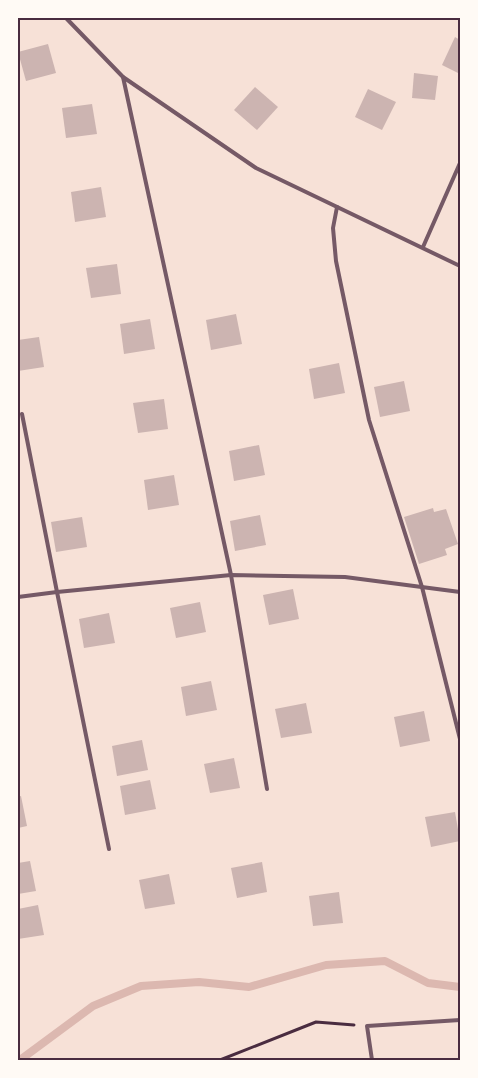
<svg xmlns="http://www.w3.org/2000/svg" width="478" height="1078" viewBox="0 0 478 1078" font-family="'DejaVu Sans',sans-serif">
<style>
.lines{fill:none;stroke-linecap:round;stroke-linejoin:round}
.stream{stroke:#dcb8b0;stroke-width:8}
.building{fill:#ccb4b1}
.path{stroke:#4a2c40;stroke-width:3}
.service{stroke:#755966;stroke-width:4}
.neatline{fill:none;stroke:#4a2c40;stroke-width:2}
</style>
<rect width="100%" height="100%" fill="#f7e1d7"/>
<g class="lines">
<path class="stream" d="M20,1060L93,1006L141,986L199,982L249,987L326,965L385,961L428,983L460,987"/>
</g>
<g class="building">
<path d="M455,37L460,40V74L442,65Z"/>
<path d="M48,44L56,73L26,81L18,52Z"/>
<path d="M414,73L438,76L435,100L412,98Z"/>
<path d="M255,87L278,107L257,130L234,110Z"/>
<path d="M368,89L396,102L382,130L355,117Z"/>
<path d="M92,104L97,134L66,138L62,108Z"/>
<path d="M101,187L106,217L75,222L71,192Z"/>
<path d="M117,264L121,294L91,298L86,268Z"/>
<path d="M236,314L242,344L211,350L206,320Z"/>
<path d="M150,319L155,349L124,354L120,324Z"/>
<path d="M39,337L44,367L18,371V340Z"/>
<path d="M339,363L345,393L314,399L309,369Z"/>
<path d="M404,381L410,411L380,417L374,387Z"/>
<path d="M164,399L168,429L138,433L133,403Z"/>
<path d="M259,445L265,475L234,481L229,451Z"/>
<path d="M174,475L179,505L148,510L144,480Z"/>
<path d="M433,508L434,512L446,509L458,544L445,549L447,555L419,564L404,517Z"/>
<path d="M260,515L266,545L235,551L230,521Z"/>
<path d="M82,517L87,547L56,552L51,522Z"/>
<path d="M293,589L299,619L269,625L263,595Z"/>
<path d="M200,602L206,632L176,638L170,608Z"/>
<path d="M109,613L115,643L84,648L79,619Z"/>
<path d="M211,681L217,710L186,716L181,687Z"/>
<path d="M306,703L312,733L281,738L275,709Z"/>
<path d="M424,711L430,741L400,747L394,717Z"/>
<path d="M142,740L148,770L117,776L112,746Z"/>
<path d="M234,758L240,788L210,793L204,764Z"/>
<path d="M150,780L156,809L125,815L120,786Z"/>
<path d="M21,796L27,826L18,828V797Z"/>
<path d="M455,812L460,841L431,847L425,817Z"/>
<path d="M30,861L36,891L18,894V863Z"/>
<path d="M262,862L267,892L237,898L231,868Z"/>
<path d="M169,874L175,904L145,909L139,880Z"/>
<path d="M339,892L343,923L313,926L309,896Z"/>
<path d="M38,905L44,935L18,939V909Z"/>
</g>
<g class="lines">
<path class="path" d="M220,1060L316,1022L354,1025"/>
<g class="service">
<path d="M66,18L123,77L256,168L460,266"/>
<path d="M123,77L231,575L267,789"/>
<path d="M337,207L333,228L336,261L369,420L422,587L460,739"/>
<path d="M423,247L460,163"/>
<path d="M22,414L57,592L109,849"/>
<path d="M18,597L57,592L231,575L345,577L460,592"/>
<path d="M372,1060L367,1026L460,1020"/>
</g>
</g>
<rect width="478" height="1078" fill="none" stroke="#fffaf5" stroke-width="38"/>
<rect x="19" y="19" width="440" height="1040" class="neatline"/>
</svg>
